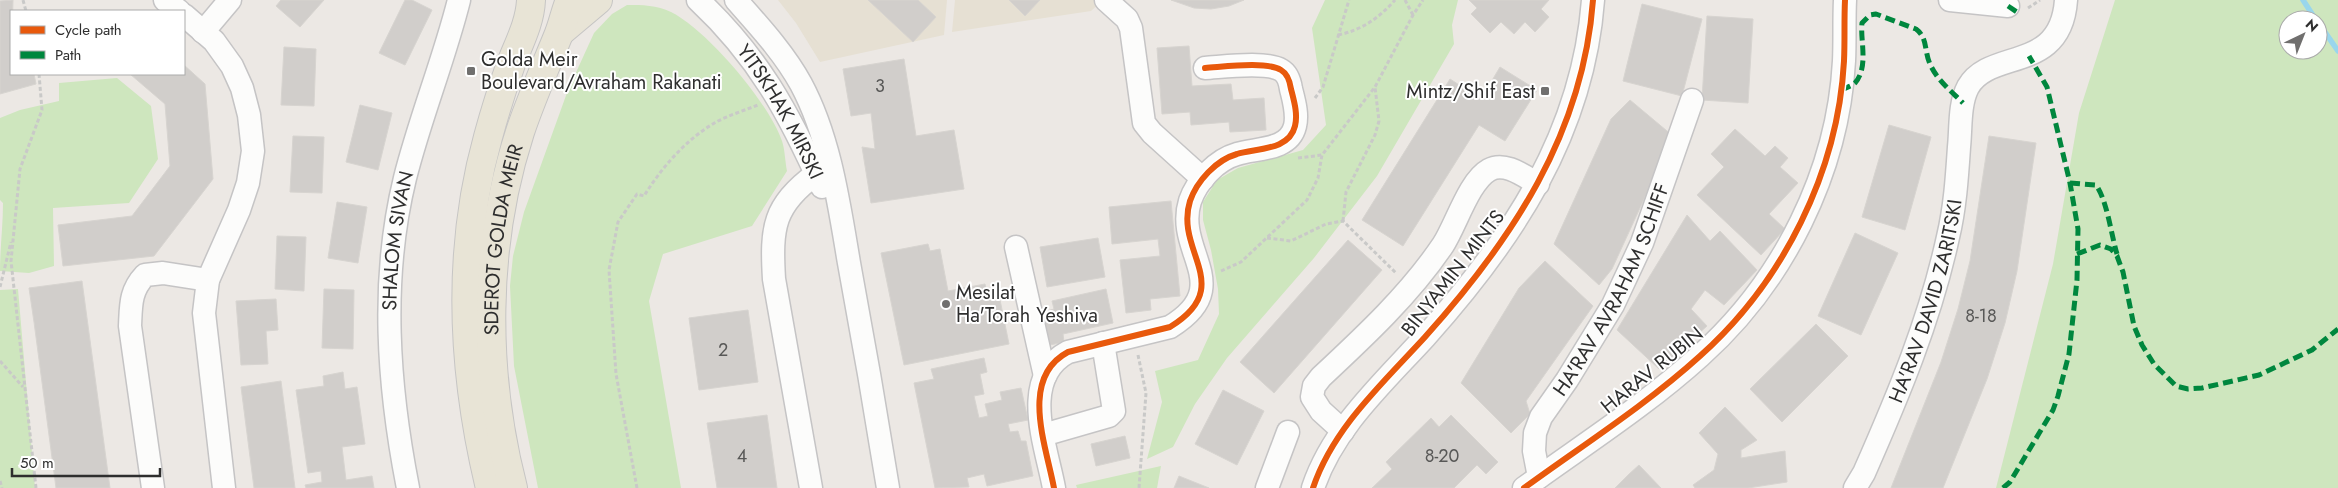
<svg xmlns="http://www.w3.org/2000/svg" width="2338" height="488" viewBox="0 0 2338 488" font-family="Jost,sans-serif">
<style>
.education{fill:#e6e0d3}
.green{fill:#cee6be;fill-rule:evenodd}
.lines{fill:none;stroke-linecap:round;stroke-linejoin:round}
.stream{stroke:#99d6ec;stroke-width:5.5}
.building{fill:#d1cecb;stroke:#d7d4d0}
.minor-casing{stroke:#c5c4c5;stroke-width:25}
.major-casing{stroke:#c6c5c4;stroke-width:30}
.path{stroke:#c9c9c8;stroke-width:3;stroke-dasharray:4 2.5;stroke-linecap:butt}
.minor{stroke:#fcfcfb;stroke-width:22}
.major{stroke:#e8e4d6;stroke-width:28}
.quiet{stroke:#00873e;stroke-width:5;stroke-dasharray:10 5;stroke-linecap:butt}
.cycleway-casing{stroke:#fff;stroke-width:9}
.cycleway{stroke:#e8590c;stroke-width:6}
.poi-dot{fill:#706f6e;stroke:#fff;stroke-width:2}
.labels{text-anchor:middle;dominant-baseline:central;stroke-width:4;stroke-linejoin:round;paint-order:stroke}
.number-label{font-size:18px;fill:#585857}
.poi-label{font-size:20px;fill:#2e2e2e;stroke:#fff;text-anchor:start}
.street-label{font-size:20px;fill:#2e2e2e;stroke:#fff}
</style>
<rect width="100%" height="100%" fill="#ece8e4"/>
<g class="education">
<path d="M778,0H947L944,35L820,62L796,23Z"/>
<path d="M955,0H1103L1091,11L952,32Z"/>
</g>
<g class="green">
<path d="M1325,0H1458L1452,25L1454,44L1377,176L1314,258L1227,358L1195,404L1173,447L1147,459L1162,402L1155,371L1198,360L1219,314L1218,289L1211,250L1203,220V202L1217,180L1238,168L1303,150L1326,125L1312,28Z"/>
<path d="M2115,0H2338V488H1996L2053,264L2079,113ZM2288,20H2318V50H2288Z"/>
<path d="M627,5C642,5 657,5 671,12C707,30 769,103 782,141C785,150 785,161 787,171L752,226L663,254L649,301L681,488H538L514,366L510,286L513,256L524,212L568,90L594,33L612,14Z"/>
<path d="M117,78L151,106L158,159L129,203L53,208L54,266L29,273L0,271C0,248 3,226 3,203L0,200V118L20,110L59,101V83Z"/>
<path d="M18,289L35,488H0V290Z"/>
<path d="M1161,466L1157,488H1077L1076,485Z"/>
</g>
<g class="lines">
<g class="stream">
<path d="M2303,0L2316,20"/>
<path d="M2318,22L2338,51"/>
</g>
</g>
<g class="building">
<path d="M13,0L11,74H34L36,84L0,94V1Z"/>
<path d="M281,0H324L300,27L276,6Z"/>
<path d="M405,0H412L432,10L405,65L379,53Z"/>
<path d="M868,0H918L936,17L913,42Z"/>
<path d="M1009,0H1040L1025,16Z"/>
<path d="M1171,0H1244L1229,6L1211,9L1194,8Z"/>
<path d="M1469,0H1549L1541,9L1549,17L1535,32L1525,22L1514,34L1501,22L1490,33L1471,14L1477,8Z"/>
<path d="M1642,4L1702,19L1682,96L1623,81Z"/>
<path d="M1707,16L1753,19L1748,103L1702,100Z"/>
<path d="M1189,46L1192,86L1231,84L1233,100L1264,98L1266,130L1230,132L1229,122L1191,125L1190,112L1162,114L1157,48Z"/>
<path d="M284,47L316,49L314,106L281,105Z"/>
<path d="M904,59L916,136L954,130L964,189L871,203L862,147L875,149L871,113L851,116L843,69Z"/>
<path d="M184,65L205,84L213,179L154,256L63,266L58,225L132,216L170,166L165,104L130,74H184Z"/>
<path d="M1500,67L1537,90L1505,141L1479,125L1403,246L1362,220L1450,79L1481,99Z"/>
<path d="M1630,100L1673,136L1612,269L1599,285L1554,244L1611,119Z"/>
<path d="M360,105L392,113L378,170L346,162Z"/>
<path d="M1889,125L1931,137L1905,230L1862,217Z"/>
<path d="M1735,129L1765,156L1775,146L1788,158L1780,167L1798,183L1769,214L1785,229L1761,255L1697,195L1724,167L1711,154Z"/>
<path d="M293,136L324,137L322,193L290,192Z"/>
<path d="M1989,136L2036,143L2017,271L2005,323L1987,379L1943,488H1891L1941,362L1958,309L1970,261Z"/>
<path d="M1171,201L1180,296L1150,299L1151,310L1126,313L1120,260L1160,256L1158,239L1112,244L1109,207Z"/>
<path d="M337,202L367,207L358,263L328,258Z"/>
<path d="M1687,215L1710,241L1720,231L1757,270L1724,305L1705,290L1691,309L1707,326L1659,369L1617,330Z"/>
<path d="M1855,233L1898,253L1861,335L1818,316Z"/>
<path d="M277,236L306,237L304,291L275,289Z"/>
<path d="M1098,238L1105,277L1047,287L1040,247Z"/>
<path d="M1348,240L1382,270L1274,393L1240,362Z"/>
<path d="M928,244L930,251L940,249L948,291L985,284L987,292L998,290L1009,344L904,365L881,253Z"/>
<path d="M1545,261L1593,306L1526,401L1530,414L1511,433L1461,383L1519,288Z"/>
<path d="M82,281L110,488H56L34,322L29,288Z"/>
<path d="M324,289L354,290L353,349L322,348Z"/>
<path d="M1106,289L1113,323L1063,334L1064,342L1050,345L1043,312L1054,309L1052,301Z"/>
<path d="M276,299L278,330L266,331L268,364L241,365L236,301Z"/>
<path d="M748,310L758,382L699,390L689,318Z"/>
<path d="M1816,324L1848,356L1782,422L1750,389Z"/>
<path d="M984,358L987,372L980,374L984,394L974,396L979,418L988,416L985,404L1002,400L1000,392L1021,388L1028,420L1008,424L1010,432L1018,431L1021,441H1026L1033,476L987,486L984,474L967,478L969,487L935,488L914,383L934,379L931,369Z"/>
<path d="M343,372L345,389L357,387L365,444L342,447L346,480L372,476L374,488H306L305,485L322,482L321,471L308,473L296,390L324,386L323,376Z"/>
<path d="M281,381L295,488H254L241,387Z"/>
<path d="M1223,390L1264,411L1237,465L1195,444Z"/>
<path d="M1725,407L1757,440L1741,450V458L1785,451L1787,482L1748,488H1695L1693,485L1714,470L1718,454L1699,433Z"/>
<path d="M767,415L777,488H717L707,423Z"/>
<path d="M1451,415L1498,462L1486,474L1477,465L1454,488H1372L1392,469L1386,462L1431,418L1439,427Z"/>
<path d="M1125,436L1130,458L1096,466L1091,444Z"/>
<path d="M1639,465L1661,488H1615L1628,475Z"/>
<path d="M1179,476L1209,488H1174Z"/>
</g>
<g class="lines">
<g class="minor-casing">
<g id="minor">
<path d="M165,0L179,11"/>
<path id="s1" d="M698,0C758,56 789,113 822,187"/>
<path d="M736,0C759,26 784,53 801,84C830,138 839,204 849,263C863,338 876,413 888,488"/>
<path d="M1106,0L1127,19L1131,28L1144,123L1152,133L1203,179"/>
<path d="M1950,0L2008,6"/>
<path d="M184,15L214,41L232,66L242,88L249,115L253,151L248,183L239,210L208,280L204,313L224,488"/>
<path d="M203,32L230,0"/>
<path d="M1016,247L1045,376"/>
<path d="M1343,431L1321,411L1312,397L1314,386L1321,377C1365,336 1410,294 1443,245C1456,225 1469,181 1489,170C1505,161 1524,176 1538,184"/>
<path d="M1043,435L1109,416L1114,411L1103,343"/>
<path id="s2" d="M1539,477L1534,451L1535,433L1541,417L1567,380L1613,305L1642,243L1692,100"/>
<path d="M153,488L130,326C131,305 130,291 145,275L163,273L208,280"/>
<path id="s3" d="M408,488C388,386 380,280 405,178C420,118 444,60 459,0"/>
<path d="M811,488L774,279C771,228 773,205 816,174"/>
<path d="M1054,488C1046,445 1019,378 1068,352L1170,327C1237,286 1174,252 1190,201C1197,181 1216,160 1237,154C1256,148 1289,151 1295,126C1298,114 1294,101 1291,89C1290,82 1288,74 1281,70C1266,61 1223,67 1205,68"/>
<path d="M1267,488L1288,432"/>
<path d="M1313,488C1333,428 1383,383 1425,337C1512,240 1583,134 1593,0"/>
<path d="M1524,488C1583,445 1646,405 1700,356C1783,282 1838,172 1844,61C1845,41 1844,20 1845,0"/>
<path id="s4" d="M1855,488L1864,473C1898,396 1930,320 1948,237C1955,208 1957,177 1959,147C1961,129 1959,104 1968,87C1990,48 2061,74 2066,0"/>
</g>
</g>
<g class="major-casing">
<g id="major">
<path d="M560,32L598,0"/>
<path d="M490,488C462,372 456,252 488,137C495,111 503,86 512,61C520,41 530,22 531,0"/>
<path id="s5" d="M513,488C483,372 483,246 520,132C531,99 545,68 558,36C563,24 565,12 570,0"/>
</g>
</g>
<g class="path">
<path d="M23,0L26,11"/>
<path d="M1405,0L1413,15"/>
<path d="M2028,8L2040,0"/>
<path d="M1338,35C1362,30 1379,18 1395,0"/>
<path d="M1315,98L1323,87L1349,0"/>
<path d="M1298,158L1322,155"/>
<path d="M1343,221L1346,192L1375,135L1379,121L1375,87"/>
<path d="M1267,238L1291,241L1326,224L1343,221L1396,273"/>
<path d="M1221,271L1241,262L1307,200L1318,178L1322,155L1375,87L1413,15L1423,0"/>
<path d="M0,287L11,242"/>
<path d="M1138,355L1146,393L1139,488"/>
<path d="M0,361L23,387"/>
<path d="M0,481L2,488"/>
<path d="M36,488L11,261L20,169L42,110L39,74"/>
<path d="M637,488L616,374L609,270L618,222L637,194L644,196C662,167 687,138 718,121C730,115 745,110 758,105"/>
</g>
<use href="#minor" class="minor"/>
<use href="#major" class="major"/>
<g class="quiet">
<path d="M2008,6L2020,14"/>
<path d="M1841,90C1845,88 1852,86 1855,83C1869,67 1860,41 1862,23L1870,15L1876,14L1916,29C1928,38 1924,51 1930,64C1937,80 1951,91 1963,103"/>
<path d="M2070,183L2096,185C2107,200 2111,234 2117,254"/>
<path d="M2077,254L2100,245L2111,249L2117,256L2123,272L2134,326L2142,345L2154,364L2176,386L2188,389L2202,388L2259,375L2312,350L2338,329"/>
<path d="M2003,488L2010,482L2053,410L2058,396L2069,354L2077,280L2078,229L2070,183L2047,87L2029,56"/>
</g>
<g class="cycleway-casing">
<g id="cycleway">
<path d="M1054,488C1046,445 1019,378 1068,352L1170,327C1237,286 1174,252 1190,201C1197,181 1216,160 1237,154C1256,148 1289,151 1295,126C1298,114 1294,101 1291,89C1290,82 1288,74 1281,70C1266,61 1223,67 1205,68"/>
<path d="M1313,488C1333,428 1383,383 1425,337C1512,240 1583,134 1593,0"/>
<path d="M1524,488C1583,445 1646,405 1700,356C1783,282 1838,172 1844,61C1845,41 1844,20 1845,0"/>
</g>
</g>
<use href="#cycleway" class="cycleway"/>
</g>
<g class="poi-dot">
<rect x="466" y="66" width="10" height="10" rx="2.5"/>
<rect x="1540" y="86" width="10" height="10" rx="2.5"/>
<circle cx="946" cy="304" r="5"/>
</g>
<g class="labels">
<g class="number-label">
<text x="880" y="86">3</text>
<text x="1981" y="316">8-18</text>
<text x="723" y="350">2</text>
<text x="742" y="456">4</text>
<text x="1442" y="456">8-20</text>
</g>
<g class="poi-label">
<text x="481" y="59">Golda Meir<tspan x="481" dy="23">Boulevard/Avraham Rakanati</tspan></text>
<text x="1535" y="91" text-anchor="end">Mintz/Shif East</text>
<text x="956" y="292">Mesilat<tspan x="956" dy="23">Ha'Torah Yeshiva</tspan></text>
</g>
<g class="street-label">
<text stroke="none"><textPath href="#s1" startOffset="140">YITSKHAK MIRSKI</textPath></text>
<text stroke="none"><textPath href="#s5" startOffset="251">SDEROT GOLDA MEIR</textPath></text>
<text stroke="none"><textPath href="#s3" startOffset="249">SHALOM SIVAN</textPath></text>
<text transform="translate(1453 273) rotate(-52)">BINYAMIN MINTS</text>
<text stroke="none"><textPath href="#s2" startOffset="208">HA'RAV AVRAHAM SCHIFF</textPath></text>
<text stroke="none"><textPath href="#s4" startOffset="201">HA'RAV DAVID ZARITSKI</textPath></text>
<text transform="translate(1652 370) rotate(-39)">HARAV RUBIN</text>
</g>
</g>
<rect x="10" y="10" width="175" height="65" fill="#ffffff" stroke="#ababab"/>
<rect x="20" y="26" width="25" height="8" fill="#e8590c" stroke="#ababab"/>
<text x="55" y="35" font-size="15" fill="#2e2e2e">Cycle path</text>
<rect x="20" y="51" width="25" height="8" fill="#00873e" stroke="#ababab"/>
<text x="55" y="60" font-size="15" fill="#2e2e2e">Path</text>
<g transform="translate(2303 35) rotate(43)"><circle r="24" fill="#ffffff" stroke="#ababab"/>
<path d="M0-4L9 19L0 12L-9 19Z" fill="#706f6e"/>
<text y="-8" font-size="14" font-weight="bold" text-anchor="middle" fill="#2e2e2e">N</text>
</g>
<path d="M12 468v8h148v-8" fill="none" stroke="#2e2e2e" stroke-width="2.5"/>
<text x="20" y="468" font-size="15" fill="#2e2e2e" stroke="#ffffff" stroke-width="4" paint-order="stroke">50 m</text>
</svg>
